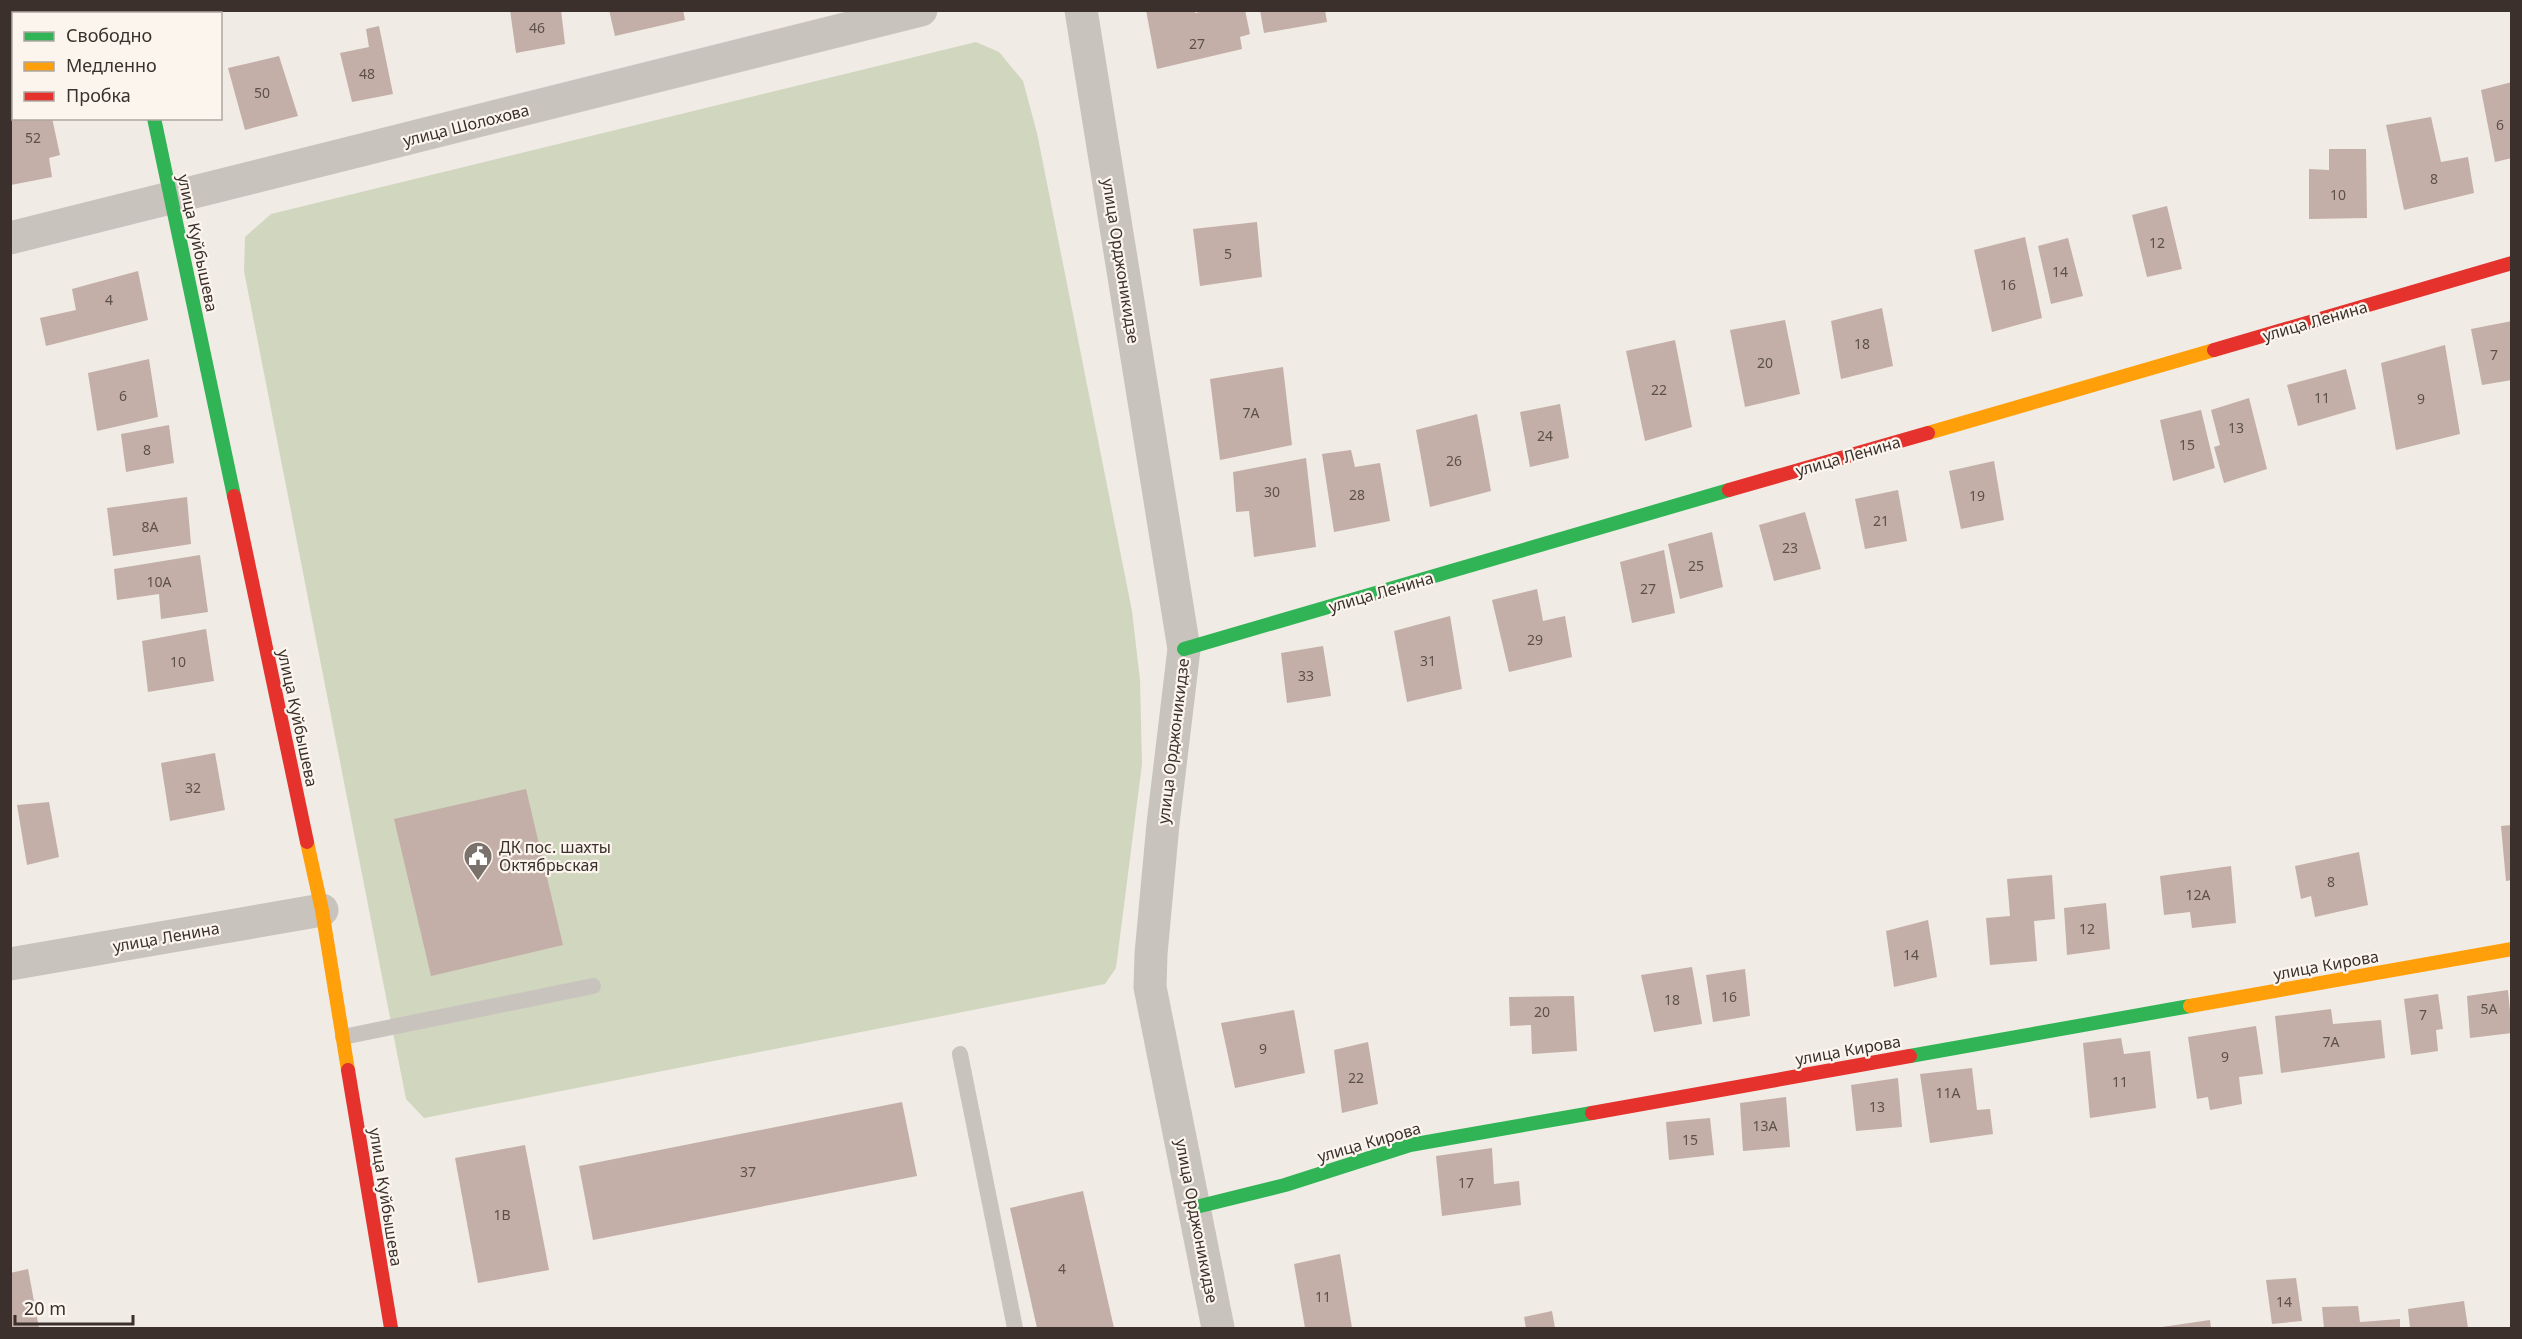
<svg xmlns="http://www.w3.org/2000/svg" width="2522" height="1339" viewBox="0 0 2522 1339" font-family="'Noto Sans',sans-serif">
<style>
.green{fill:#d1d6bf}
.building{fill:#c3afa7}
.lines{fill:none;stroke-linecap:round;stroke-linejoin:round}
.lane{stroke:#c9c3be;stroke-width:16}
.street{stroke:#c9c3be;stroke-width:33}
.fast{stroke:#30b455;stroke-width:14}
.slow{stroke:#ff9f0a;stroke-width:14}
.jam{stroke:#e5322d;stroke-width:14}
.labels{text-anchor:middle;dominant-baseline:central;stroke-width:4.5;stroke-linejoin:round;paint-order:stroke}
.number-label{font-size:14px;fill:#5d504a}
.street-label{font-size:16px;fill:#3b302b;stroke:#fbf5ee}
.poi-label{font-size:16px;fill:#3b302b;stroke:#fbf5ee;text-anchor:start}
</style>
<rect width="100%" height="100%" fill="#f0ebe5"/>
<path class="green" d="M976,42L999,52L1023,81L1037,133L1132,611L1140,680L1142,764L1116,968L1105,984L424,1118L406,1099L244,271L245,237L271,214Z"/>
<g class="building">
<path d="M510,10H561L565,44L516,53Z"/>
<path d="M609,10H683L685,20L615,36Z"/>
<path d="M1146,10H1195V13L1209,10H1245L1250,34L1240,37L1242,49L1157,69Z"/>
<path d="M1260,10H1325L1327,22L1264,33Z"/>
<path d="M379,26L393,94L352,102L340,53L369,47L366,29Z"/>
<path d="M279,56L298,116L245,130L228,68Z"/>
<path d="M2512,82V158L2495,162L2481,90Z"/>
<path d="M10,116H14V118H52L60,155L49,158L52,177L11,185Z"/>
<path d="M2431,117L2441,162L2468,157L2474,193L2404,210L2386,125Z"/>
<path d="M2329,149H2366L2367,218L2309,219V169L2329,170Z"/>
<path d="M2167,206L2182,269L2147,277L2132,215Z"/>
<path d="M1257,222L1262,277L1200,286L1193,229Z"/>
<path d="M2025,237L2042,318L1992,332L1974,250Z"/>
<path d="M2068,238L2083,296L2051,304L2038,246Z"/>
<path d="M138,271L148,320L46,346L40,318L76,310L72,289Z"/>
<path d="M1882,308L1893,366L1841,379L1831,321Z"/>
<path d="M1785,320L1800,394L1745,407L1730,330Z"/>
<path d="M2512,321V380L2482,385L2471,329Z"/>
<path d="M1675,340L1692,427L1645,441L1626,351Z"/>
<path d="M2445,345L2460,434L2396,450L2381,363Z"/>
<path d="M149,359L158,417L97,431L88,373Z"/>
<path d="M1283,367L1292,445L1220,460L1210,379Z"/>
<path d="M2346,369L2356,409L2298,426L2287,385Z"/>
<path d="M2249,398L2267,469L2224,483L2214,447L2220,445L2211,410Z"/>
<path d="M1560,404L1569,458L1530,467L1520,412Z"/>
<path d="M2201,410L2215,468L2173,481L2160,420Z"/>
<path d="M1477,414L1491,491L1430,507L1416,430Z"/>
<path d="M169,425L174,463L126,472L121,434Z"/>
<path d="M1351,450L1355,467L1380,463L1390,521L1334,532L1322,454Z"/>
<path d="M1306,458L1316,547L1254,557L1249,511L1236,512L1233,472Z"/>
<path d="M1994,461L2004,520L1961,529L1949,471Z"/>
<path d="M1898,490L1907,541L1865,549L1855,499Z"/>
<path d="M187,497L191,544L113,556L107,508Z"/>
<path d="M1805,512L1821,569L1774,581L1759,525Z"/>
<path d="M1712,532L1723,587L1680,599L1668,544Z"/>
<path d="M1664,550L1675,613L1632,623L1620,562Z"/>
<path d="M200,555L208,612L161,619L159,594L117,600L114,569Z"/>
<path d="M1537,589L1543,621L1565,616L1572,657L1509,672L1492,600Z"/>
<path d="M1450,616L1462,689L1407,702L1394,631Z"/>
<path d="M206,629L214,681L148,692L142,641Z"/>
<path d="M1323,646L1331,696L1287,703L1281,653Z"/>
<path d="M215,753L225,810L170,821L161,763Z"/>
<path d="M526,789L563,945L431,976L394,819Z"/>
<path d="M49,802L59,857L27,865L17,805Z"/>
<path d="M2512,825V880L2506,881L2501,826Z"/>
<path d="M2359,852L2368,905L2315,917L2311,896L2301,899L2295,866Z"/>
<path d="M2231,866L2236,923L2192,928L2190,912L2164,915L2160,876Z"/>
<path d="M2052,875L2055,919L2034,921L2037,961L1990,965L1986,918L2010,916L2007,879Z"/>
<path d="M2106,903L2110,949L2067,955L2064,908Z"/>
<path d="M1928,920L1937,977L1894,987L1886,931Z"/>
<path d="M1692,967L1702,1024L1654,1032L1641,975Z"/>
<path d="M1745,969L1750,1016L1713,1022L1706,975Z"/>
<path d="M2508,990L2512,1033L2470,1038L2467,996Z"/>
<path d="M2438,994L2443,1029L2436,1030L2438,1051L2411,1055L2404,999Z"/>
<path d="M1574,996L1577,1051L1532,1054L1531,1025L1510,1026L1509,997Z"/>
<path d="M2331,1009L2333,1024L2381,1020L2385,1058L2281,1073L2275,1016Z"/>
<path d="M1294,1010L1305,1073L1235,1088L1221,1023Z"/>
<path d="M2256,1026L2263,1074L2239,1077L2242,1104L2210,1110L2208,1097L2197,1099L2188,1037Z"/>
<path d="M2121,1038L2124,1054L2150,1051L2156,1108L2090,1118L2083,1043Z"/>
<path d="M1368,1042L1378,1104L1342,1113L1334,1050Z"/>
<path d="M1972,1068L1977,1110L1990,1109L1993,1134L1930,1143L1920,1074Z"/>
<path d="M1898,1078L1902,1127L1856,1131L1851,1085Z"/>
<path d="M1786,1097L1790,1147L1743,1151L1740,1103Z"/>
<path d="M902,1102L917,1176L593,1240L579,1166Z"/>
<path d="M1710,1118L1714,1155L1669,1160L1666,1122Z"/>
<path d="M525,1145L549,1270L478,1283L455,1158Z"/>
<path d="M1492,1148L1494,1184L1519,1181L1521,1205L1442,1216L1436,1156Z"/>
<path d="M1083,1191L1114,1328H1037L1010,1208Z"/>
<path d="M1340,1254L1352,1328H1305L1294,1264Z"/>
<path d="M28,1269L39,1328H10V1273Z"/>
<path d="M2296,1278L2302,1321L2272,1324L2266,1280Z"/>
<path d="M2464,1301L2468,1328H2410L2408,1309Z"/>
<path d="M2358,1306L2360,1322L2400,1319V1328H2324L2322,1307Z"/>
<path d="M1552,1311L1555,1328H1526L1524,1317Z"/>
<path d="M2210,1320L2211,1328H2162V1327Z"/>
</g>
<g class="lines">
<g class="lane">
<path d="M343,1037L593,986"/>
<path d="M960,1054L1015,1328"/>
</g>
<g class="street">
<path d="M1081,10L1184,649L1163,824L1151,954L1150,987L1218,1328"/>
<path d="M10,238L921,10"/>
<path d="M10,964L322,910"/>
</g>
<g class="fast">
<path d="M154,118L234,496"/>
<path d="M1184,649L1729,490"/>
<path d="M1910,1056L2190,1006"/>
<path d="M1196,1207L1285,1185L1410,1145L1592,1113"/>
</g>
<g class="slow">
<path d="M132,10V14"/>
<path d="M1928,433L2214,350"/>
<path d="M307,842L322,910L348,1070"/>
<path d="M2190,1006L2512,949"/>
</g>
<g class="jam">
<path d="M2214,350L2512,263"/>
<path d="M1729,490L1928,433"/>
<path d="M234,496L307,842"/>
<path d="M348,1070L391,1328"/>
<path d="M1592,1113L1910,1056"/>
</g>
</g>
<defs>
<g id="civic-pin" transform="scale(1.5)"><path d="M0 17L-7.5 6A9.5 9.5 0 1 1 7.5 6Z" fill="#7a716c" stroke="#fbf5ee"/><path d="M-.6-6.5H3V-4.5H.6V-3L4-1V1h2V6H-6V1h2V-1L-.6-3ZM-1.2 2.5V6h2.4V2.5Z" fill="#fff"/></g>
</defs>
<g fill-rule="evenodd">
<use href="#civic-pin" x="478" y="856"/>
</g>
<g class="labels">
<g class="number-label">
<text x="537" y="27">46</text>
<text x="1197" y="43">27</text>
<text x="367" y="73">48</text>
<text x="262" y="92">50</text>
<text x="2500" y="124">6</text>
<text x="33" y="137">52</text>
<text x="2434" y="178">8</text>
<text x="2338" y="194">10</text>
<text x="2157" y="242">12</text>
<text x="1228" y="253">5</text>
<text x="2060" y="271">14</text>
<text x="2008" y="284">16</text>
<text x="109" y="299">4</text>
<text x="1862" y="343">18</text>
<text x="2494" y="354">7</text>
<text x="1765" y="362">20</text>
<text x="1659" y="389">22</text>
<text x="123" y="395">6</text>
<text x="2322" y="397">11</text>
<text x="2421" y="398">9</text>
<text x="1251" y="412">7А</text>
<text x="2236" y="427">13</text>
<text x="1545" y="435">24</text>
<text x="2187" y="444">15</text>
<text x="147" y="449">8</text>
<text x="1454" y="460">26</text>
<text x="1272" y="491">30</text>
<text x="1357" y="494">28</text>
<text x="1977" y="495">19</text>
<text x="1881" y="520">21</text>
<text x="150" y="526">8А</text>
<text x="1790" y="547">23</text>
<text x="1696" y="565">25</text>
<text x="159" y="581">10А</text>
<text x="1648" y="588">27</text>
<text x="1535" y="639">29</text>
<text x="1428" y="660">31</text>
<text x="178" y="661">10</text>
<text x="1306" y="675">33</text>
<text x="193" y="787">32</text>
<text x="2331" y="881">8</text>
<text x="2198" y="894">12А</text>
<text x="2087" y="928">12</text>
<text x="1911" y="954">14</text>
<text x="1729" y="996">16</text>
<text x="1672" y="999">18</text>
<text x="2489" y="1008">5А</text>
<text x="1542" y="1011">20</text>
<text x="2423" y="1014">7</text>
<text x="2331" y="1041">7А</text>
<text x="1263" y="1048">9</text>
<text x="2225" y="1056">9</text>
<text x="1356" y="1077">22</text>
<text x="2120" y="1081">11</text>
<text x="1948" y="1092">11А</text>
<text x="1877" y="1106">13</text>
<text x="1765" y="1125">13А</text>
<text x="1690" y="1139">15</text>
<text x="748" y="1171">37</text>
<text x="1466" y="1182">17</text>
<text x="502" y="1214">1В</text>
<text x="1062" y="1268">4</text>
<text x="1323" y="1296">11</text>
<text x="2284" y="1301">14</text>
</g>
<g class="street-label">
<text transform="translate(466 125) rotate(-14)">улица Шолохова</text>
<text transform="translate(198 243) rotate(78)">улица Куйбышева</text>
<text transform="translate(1121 261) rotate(81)">улица Орджоникидзе</text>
<text transform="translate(2315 321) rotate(-16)">улица Ленина</text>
<text transform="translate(1848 456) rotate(-16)">улица Ленина</text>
<text transform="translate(1381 592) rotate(-16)">улица Ленина</text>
<text transform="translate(298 718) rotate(78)">улица Куйбышева</text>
<text transform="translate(1173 741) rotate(-83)">улица Орджоникидзе</text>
<text transform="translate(166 937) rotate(-10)">улица Ленина</text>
<text transform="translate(2326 965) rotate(-10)">улица Кирова</text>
<text transform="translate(1848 1050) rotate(-10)">улица Кирова</text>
<text transform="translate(1369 1142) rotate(-16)">улица Кирова</text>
<text transform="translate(386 1197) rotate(81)">улица Куйбышева</text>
<text transform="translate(1197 1221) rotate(79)">улица Орджоникидзе</text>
</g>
<g class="poi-label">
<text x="499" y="847">ДК пос. шахты<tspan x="499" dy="18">Октябрьская</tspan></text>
</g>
</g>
<rect width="2522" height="1339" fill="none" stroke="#3b302b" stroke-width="24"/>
<rect x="12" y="12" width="210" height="108" fill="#fbf5ee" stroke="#aea6a0" stroke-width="1.5"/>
<rect x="24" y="32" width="30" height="9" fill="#30b455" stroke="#aea6a0" stroke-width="1.5"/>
<text x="66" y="42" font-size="18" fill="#3b302b">Свободно</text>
<rect x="24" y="62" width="30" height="9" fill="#ff9f0a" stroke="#aea6a0" stroke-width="1.5"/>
<text x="66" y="72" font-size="18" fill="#3b302b">Медленно</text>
<rect x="24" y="92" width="30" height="9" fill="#e5322d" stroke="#aea6a0" stroke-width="1.5"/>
<text x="66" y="102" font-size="18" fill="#3b302b">Пробка</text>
<path d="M15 1315v9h118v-9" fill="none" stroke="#3b302b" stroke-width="3"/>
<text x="24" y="1315" font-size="18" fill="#3b302b" stroke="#fbf5ee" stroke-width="4.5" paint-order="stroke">20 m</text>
</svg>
